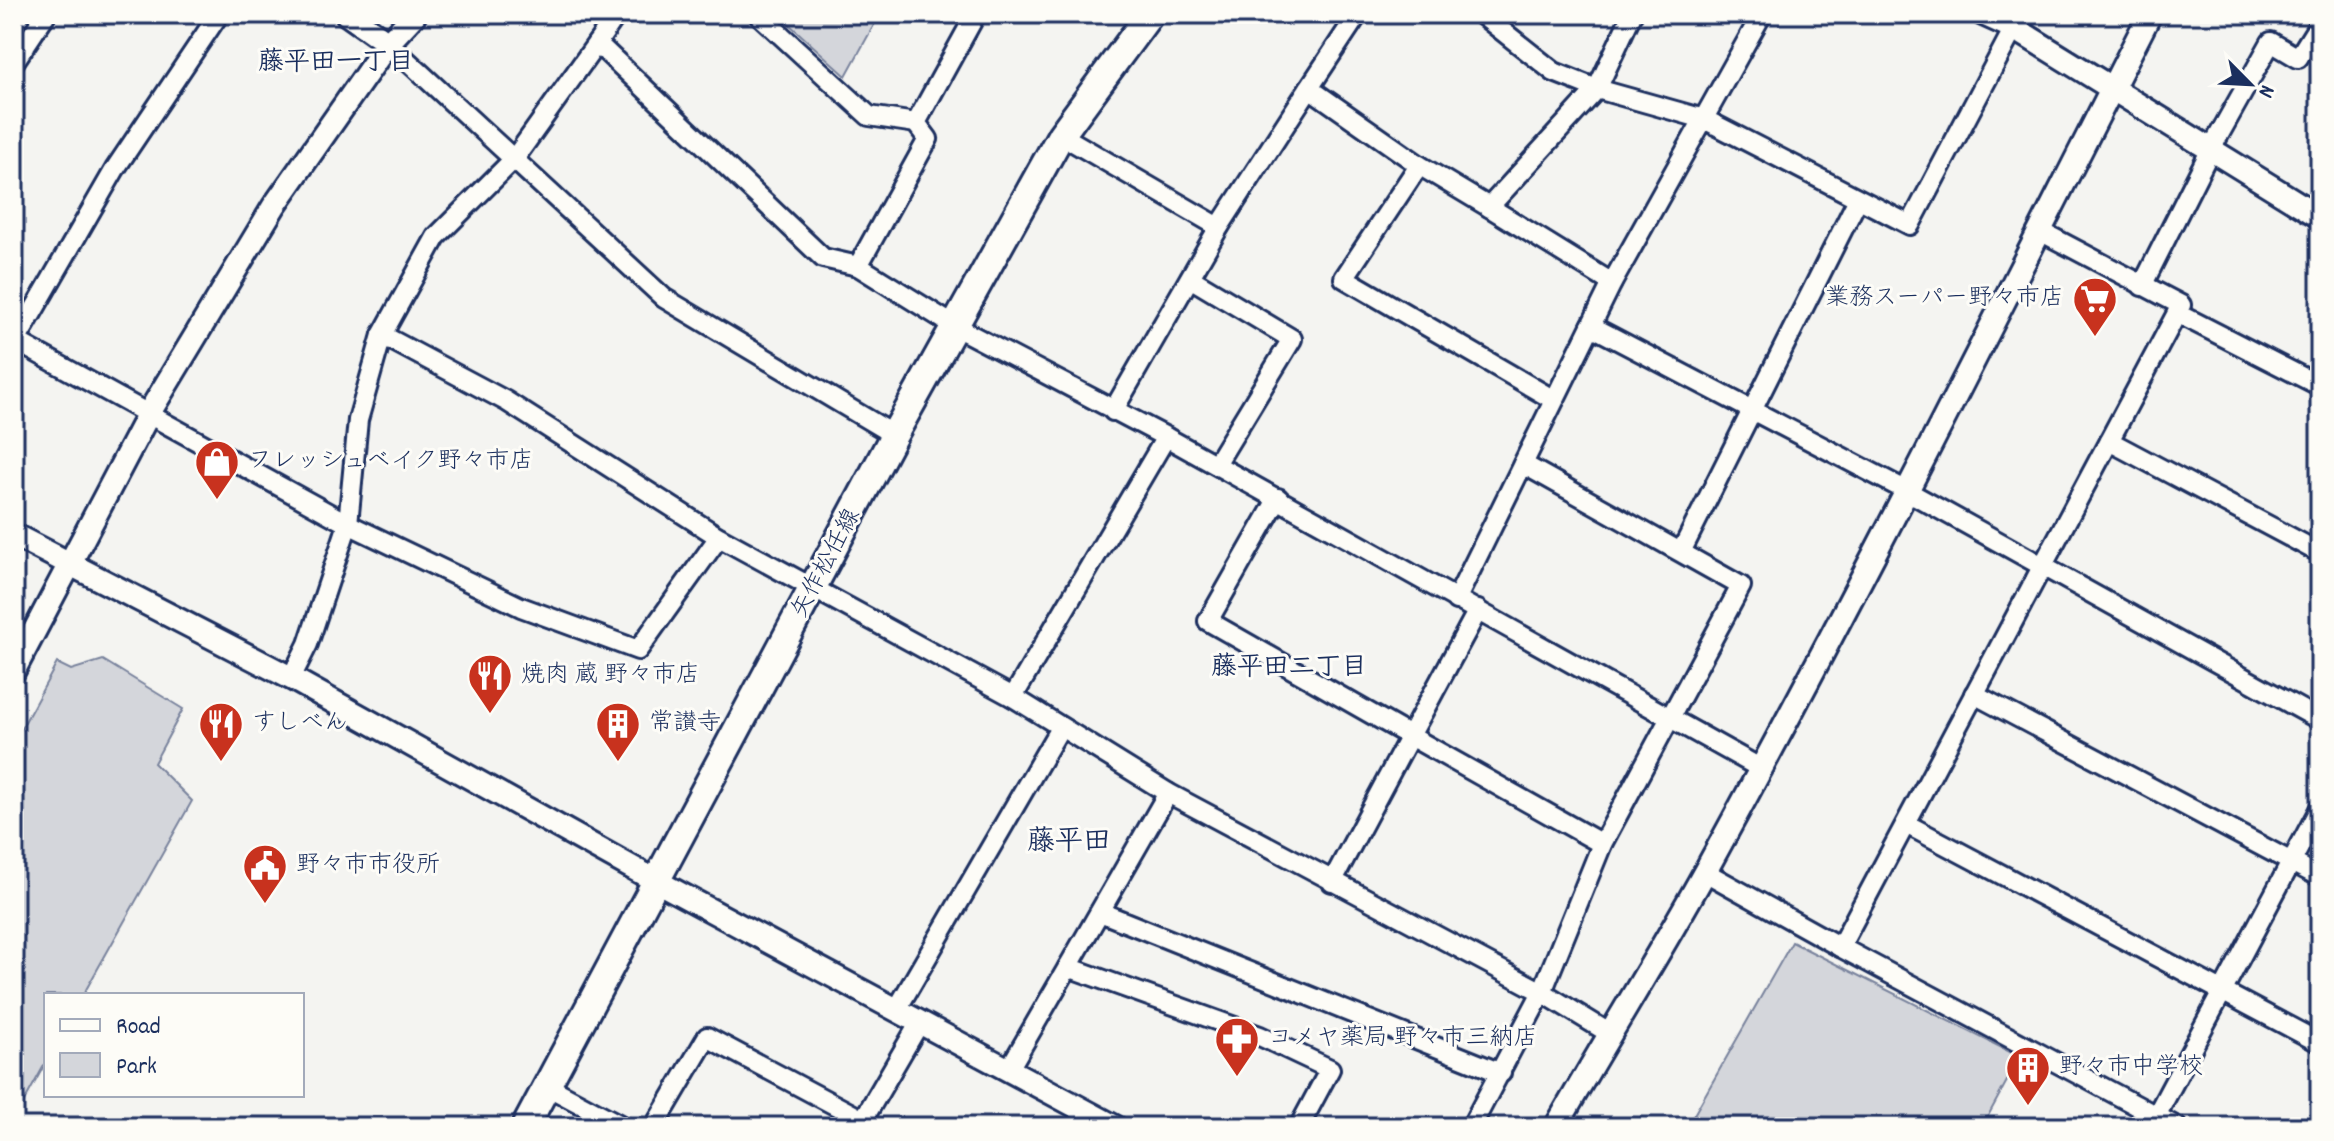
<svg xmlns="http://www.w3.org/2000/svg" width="2334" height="1141" viewBox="0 0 2334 1141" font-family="Dekko,'Klee One',sans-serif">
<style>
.green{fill:#d4d6db;stroke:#78829c;stroke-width:2}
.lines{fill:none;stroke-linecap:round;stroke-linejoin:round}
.minor-casing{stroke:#1b2f5e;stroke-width:24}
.tertiary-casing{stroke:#1b2f5e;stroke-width:28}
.secondary-casing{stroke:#1b2f5e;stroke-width:32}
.minor{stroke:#fdfcf7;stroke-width:18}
.tertiary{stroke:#fdfcf7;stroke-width:22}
.secondary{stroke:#fdfcf7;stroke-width:26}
.labels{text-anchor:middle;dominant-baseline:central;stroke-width:6;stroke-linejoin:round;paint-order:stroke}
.poi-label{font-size:24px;fill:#1b2f5e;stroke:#fdfcf7;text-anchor:start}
.street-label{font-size:24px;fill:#1b2f5e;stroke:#fdfcf7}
.neighbourhood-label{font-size:26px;font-weight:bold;fill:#1b2f5e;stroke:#fdfcf7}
.quarter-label{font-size:28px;font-weight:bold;fill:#1b2f5e;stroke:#fdfcf7}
</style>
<rect width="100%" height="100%" fill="#f4f4f1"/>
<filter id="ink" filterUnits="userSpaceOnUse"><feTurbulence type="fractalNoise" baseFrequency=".0125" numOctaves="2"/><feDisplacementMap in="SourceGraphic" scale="16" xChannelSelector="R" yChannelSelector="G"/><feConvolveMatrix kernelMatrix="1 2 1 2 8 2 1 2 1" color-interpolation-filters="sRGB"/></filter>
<g filter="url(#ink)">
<g class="green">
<path d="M778,14H880L846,76Z"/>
<path d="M103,660L183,709L154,763L192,801L83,995H46V1062L14,1120V742L57,663L71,670Z"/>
<path d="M1792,942L2020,1057L1982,1127H1687Z"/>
</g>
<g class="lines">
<g class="minor-casing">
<g id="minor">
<path d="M617,14L597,43L823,258L858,266L956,327L1166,437L1013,697"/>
<path d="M758,14L869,116L916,123"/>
<path d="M1481,14L1554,72L1597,89L1704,119L1910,225L2014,28"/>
<path d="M388,43L664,298L894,435"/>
<path d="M14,62L46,14"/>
<path d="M1309,88L1358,14"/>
<path d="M1061,135L1219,227"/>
<path d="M1419,165L1344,278L1554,400"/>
<path d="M1489,207L1612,283"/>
<path d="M858,266L928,139L916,123L976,14"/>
<path d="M1190,278L1292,339L1216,464"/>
<path d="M2142,286L2211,149L2271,42L2298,58L2320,23"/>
<path d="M2177,313L2320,386"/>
<path d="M1591,326L1907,491L2320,720"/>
<path d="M382,335L506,401L719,537L1013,697L1168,793L1542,992L1609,1033"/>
<path d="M14,340L348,524L521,607L638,650L719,537"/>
<path d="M16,341L115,169L219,14"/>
<path d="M1113,411L1219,227L1309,88L1419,165L1489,207L1597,89L1632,14"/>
<path d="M1166,437L1760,768"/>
<path d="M2109,441L2320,553"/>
<path d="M1278,498L1208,621L1410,736L1332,882"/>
<path d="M1682,550L1858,199"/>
<path d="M1456,600L1612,283L1762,14"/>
<path d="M1478,610L1410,736L1602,844"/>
<path d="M291,678L308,644L348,524L358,420L382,335L436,237L514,159L597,43"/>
<path d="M1974,694L2320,877"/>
<path d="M1908,825L2320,1043"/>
<path d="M1705,872L1840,947L2177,313L2181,305L2040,231"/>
<path d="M1100,912L1501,1073"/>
<path d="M1840,947L2177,1127"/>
<path d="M1068,967L1168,793"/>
<path d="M897,1009L1060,728"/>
<path d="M1009,1069L1068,967L1260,1036L1330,1069L1299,1127"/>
<path d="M547,1086L624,1127"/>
<path d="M2156,1116L2320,808"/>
<path d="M654,1127L707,1037L863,1120L920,1022"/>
<path d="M1471,1127L1542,992L1602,844L1741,586L1523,464"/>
</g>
</g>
<g class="tertiary-casing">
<g id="tertiary">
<path d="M347,14L388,43"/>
<path d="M1983,14L2014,28L2320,217"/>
<path d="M14,535L291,678L658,882L1115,1127"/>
<path d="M14,670L149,413L274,206L388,43L415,14"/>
<path d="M1556,1127C1605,1040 1658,957 1706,870C1861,588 2004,300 2150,14"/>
</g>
</g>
<g class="secondary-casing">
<path id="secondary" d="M525,1127L894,435L1061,135L1150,14"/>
</g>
<use href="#minor" class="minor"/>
<use href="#tertiary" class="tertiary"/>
<use href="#secondary" class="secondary"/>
</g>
</g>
<defs>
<g id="supermarket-pin" transform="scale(2.3)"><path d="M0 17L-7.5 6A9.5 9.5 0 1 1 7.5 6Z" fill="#c8321e" stroke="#fdfcf7"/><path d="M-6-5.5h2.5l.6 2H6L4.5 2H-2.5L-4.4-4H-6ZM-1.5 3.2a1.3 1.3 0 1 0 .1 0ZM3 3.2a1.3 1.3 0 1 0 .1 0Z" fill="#fff"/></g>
<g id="shop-pin" transform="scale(2.3)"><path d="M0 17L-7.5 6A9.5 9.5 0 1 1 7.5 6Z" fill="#c8321e" stroke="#fdfcf7"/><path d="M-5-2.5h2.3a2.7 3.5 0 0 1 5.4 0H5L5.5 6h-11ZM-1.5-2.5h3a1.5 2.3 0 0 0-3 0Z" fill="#fff"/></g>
<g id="restaurant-pin" transform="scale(2.3)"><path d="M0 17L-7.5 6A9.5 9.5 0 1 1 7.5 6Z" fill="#c8321e" stroke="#fdfcf7"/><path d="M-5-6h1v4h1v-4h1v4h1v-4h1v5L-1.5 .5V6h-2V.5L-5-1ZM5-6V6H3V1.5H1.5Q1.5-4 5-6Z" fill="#fff"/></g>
<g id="building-pin" transform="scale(2.3)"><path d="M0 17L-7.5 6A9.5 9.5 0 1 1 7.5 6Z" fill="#c8321e" stroke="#fdfcf7"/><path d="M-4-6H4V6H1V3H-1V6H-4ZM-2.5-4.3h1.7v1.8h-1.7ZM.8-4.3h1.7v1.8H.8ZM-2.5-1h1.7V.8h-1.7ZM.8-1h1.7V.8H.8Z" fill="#fff"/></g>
<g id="civic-pin" transform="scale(2.3)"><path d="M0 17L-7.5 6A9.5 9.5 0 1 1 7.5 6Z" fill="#c8321e" stroke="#fdfcf7"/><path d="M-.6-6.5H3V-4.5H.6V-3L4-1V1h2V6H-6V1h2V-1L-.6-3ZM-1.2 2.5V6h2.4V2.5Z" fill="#fff"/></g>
<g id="pharmacy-pin" transform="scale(2.3)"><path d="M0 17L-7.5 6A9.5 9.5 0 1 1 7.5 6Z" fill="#c8321e" stroke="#fdfcf7"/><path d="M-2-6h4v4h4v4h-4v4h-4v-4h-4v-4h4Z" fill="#fff"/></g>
</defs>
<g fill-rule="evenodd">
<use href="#supermarket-pin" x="2095" y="299"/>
<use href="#shop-pin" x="217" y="462"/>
<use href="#restaurant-pin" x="490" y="676"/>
<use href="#restaurant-pin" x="221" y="724"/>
<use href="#building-pin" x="618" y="724"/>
<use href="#civic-pin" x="265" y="866"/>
<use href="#pharmacy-pin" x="1237" y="1039"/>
<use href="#building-pin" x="2028" y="1068"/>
</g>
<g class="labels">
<g class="poi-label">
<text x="2064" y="299" text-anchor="end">業務スーパー野々市店</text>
<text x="248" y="462">フレッシュベイク野々市店</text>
<text x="521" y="676">焼肉 蔵 野々市店</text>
<text x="252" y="724">すしべん</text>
<text x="649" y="724">常讃寺</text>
<text x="296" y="866">野々市市役所</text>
<text x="1268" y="1039">コメヤ薬局 野々市三納店</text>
<text x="2059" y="1068">野々市中学校</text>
</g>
<g class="street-label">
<text transform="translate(827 564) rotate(-62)">矢作松任線</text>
</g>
<g class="neighbourhood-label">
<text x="336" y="63">藤平田一丁目</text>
<text x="1289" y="668">藤平田二丁目</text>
</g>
<g class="quarter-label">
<text x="1069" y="844">藤平田</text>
</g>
</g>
<rect width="2334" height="1141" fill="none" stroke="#fdfcf7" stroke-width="48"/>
<rect x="24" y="24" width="2286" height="1093" fill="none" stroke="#1b2f5e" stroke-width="3" filter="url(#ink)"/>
<rect x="44" y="993" width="260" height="104" fill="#fdfcf7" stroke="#a3aaba" stroke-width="2"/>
<rect x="60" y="1019" width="40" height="12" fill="#fdfcf7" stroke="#a3aaba" stroke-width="2"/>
<text x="116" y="1033" font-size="24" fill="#1b2f5e">Road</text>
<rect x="60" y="1053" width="40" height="24" fill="#d4d6db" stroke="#a3aaba" stroke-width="2"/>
<text x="116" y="1073" font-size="24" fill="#1b2f5e">Park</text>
<g transform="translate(2250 84) rotate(114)" stroke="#fdfcf7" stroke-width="6" paint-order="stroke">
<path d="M0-6L14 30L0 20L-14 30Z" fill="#1b2f5e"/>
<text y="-12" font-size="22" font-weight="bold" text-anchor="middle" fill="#1b2f5e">N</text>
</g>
</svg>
